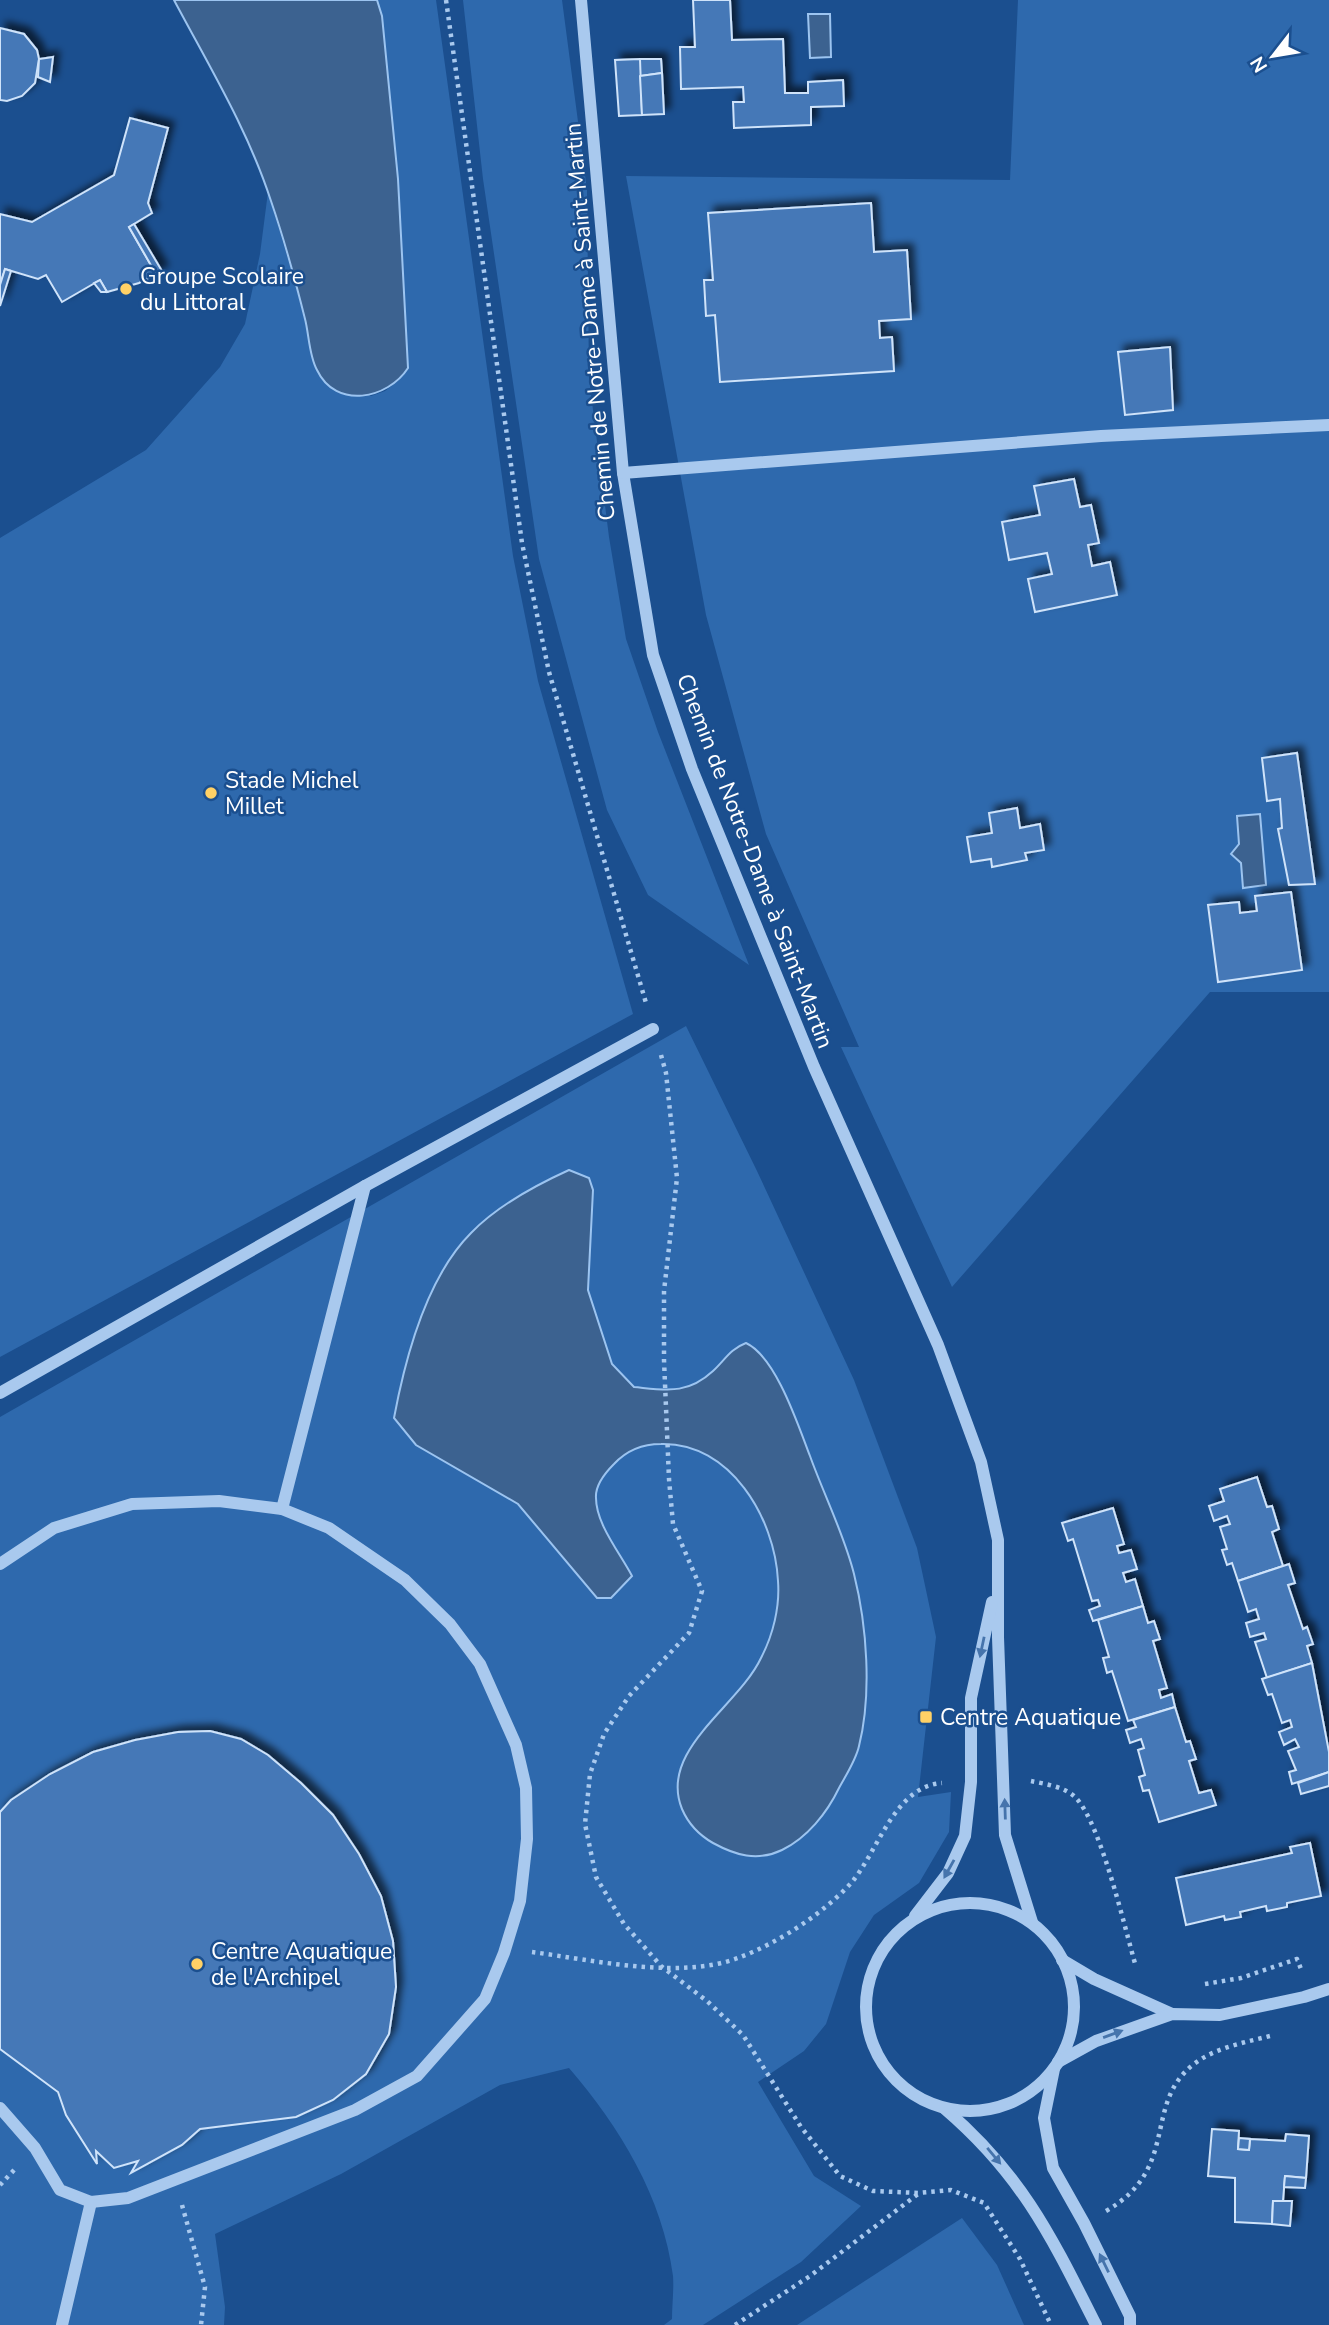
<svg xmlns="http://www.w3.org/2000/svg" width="1329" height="2325" viewBox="0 0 1329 2325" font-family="'Nunito Sans',sans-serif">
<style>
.green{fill:#2e69ad}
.water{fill:#3c6290;stroke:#9cc4f0;stroke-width:2}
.building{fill:#4478b7;stroke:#cfe3fa;stroke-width:2;filter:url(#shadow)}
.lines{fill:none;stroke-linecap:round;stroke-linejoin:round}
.path{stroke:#a9c9ee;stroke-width:4.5;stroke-dasharray:3.5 5;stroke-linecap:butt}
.minor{stroke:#a9c9ee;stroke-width:12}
.oneway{fill:#4674ac}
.poi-dot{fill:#ffd166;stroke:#1b4f8f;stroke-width:2.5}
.labels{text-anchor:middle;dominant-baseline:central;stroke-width:5;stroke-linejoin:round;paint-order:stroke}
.poi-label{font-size:23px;fill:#fff;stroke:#1b4f8f;text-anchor:start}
.street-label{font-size:23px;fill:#fff;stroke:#1b4f8f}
</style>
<defs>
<filter id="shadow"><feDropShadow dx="6" dy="-6" stdDeviation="3.5" flood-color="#0009"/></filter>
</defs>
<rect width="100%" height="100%" fill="#1b4f8f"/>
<g class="green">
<path d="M377,0H436L513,556L538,681L633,1014L0,1357V538L146,450L220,367L245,324L260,254L268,192L296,286L317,371L371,396L385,391L400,379L398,179L382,16Z"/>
<path d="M463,0H562L587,190L589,378L609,537L626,639L658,732L749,965L648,895L607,810L539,559L483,179Z"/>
<path d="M1018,0H1329V992H1210L952,1287L841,1047H859L766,834L706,615L626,176L1010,180Z"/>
<path d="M686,1026L757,1171L854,1380L917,1548L936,1637L918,1797L951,1792L949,1832L919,1883L874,1915L850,1952L826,2024L804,2051L758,2082L814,2176L861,2206L801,2262L703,2325H664L672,2319C672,2305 674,2290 673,2276C663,2198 620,2127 569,2068L500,2085L341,2174L215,2234L225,2307L224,2325H0V1417Z"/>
<path d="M962,2218L997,2265L1024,2325H797Z"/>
</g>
<g class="water">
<path d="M174,0H377L382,16L398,179L408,368C388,399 336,410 317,370C309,356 309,334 305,319C295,279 284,239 271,201C248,130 209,66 174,0Z"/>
<path d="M808,14H830L831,57L810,58Z"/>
<path d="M1260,814L1266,885L1243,888L1241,863L1231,854L1239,844L1237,816Z"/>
<path d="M569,1170L589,1178L593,1190L588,1290L612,1364L634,1387C666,1390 687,1395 713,1371C725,1360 730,1349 746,1343C776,1357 798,1425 810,1456C824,1495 844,1534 854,1574C867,1626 872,1694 859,1746C856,1760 846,1775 839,1788C827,1813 807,1838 782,1850C757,1862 735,1855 713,1843C699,1835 688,1823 682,1809C658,1750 738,1707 761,1658C773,1635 780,1607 778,1581C775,1518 730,1442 661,1444C642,1444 627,1450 614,1464C606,1472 595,1485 596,1498C596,1524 620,1553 632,1576L611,1598H597L518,1504L416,1445L394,1418C405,1359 427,1277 471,1233C496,1207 536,1185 569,1170Z"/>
</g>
<g class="building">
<path d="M693,0H730L732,40L783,39L785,93H808V82L843,80L844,106L811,107V125L734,128L733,102H744L743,87L681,89L680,47H695Z"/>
<path d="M0,28L24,34L37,50L39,59L35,83L22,96L7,101L0,100Z"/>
<path d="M53,57L50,82L38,77L39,59Z"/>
<path d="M640,59H661L662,73L640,76Z"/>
<path d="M640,59L642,115L619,116L615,60Z"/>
<path d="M662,73L664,114L642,115L640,76Z"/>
<path d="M130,118L168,128L148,203L152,213L129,227L156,274L139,283L107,292L100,280L62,302L46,275L38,279L5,269L0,285V214L32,222L114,175Z"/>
<path d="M871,203L874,252L907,250L911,319L879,321L880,338L892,337L894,371L720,382L715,315L706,316L704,280H713L708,213Z"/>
<path d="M134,224L162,271L156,274L129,227Z"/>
<path d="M5,269L11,271L0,306V285Z"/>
<path d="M100,280L107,292H101L94,283Z"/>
<path d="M1170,347L1173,410L1125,415L1118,352Z"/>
<path d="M1074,479L1080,507L1091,505L1099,543L1088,545L1092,566L1110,562L1117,595L1035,612L1028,579L1052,574L1047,553L1009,560L1002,522L1040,515L1034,486Z"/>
<path d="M1297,753L1315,884L1289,885L1278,829L1282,828L1280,799L1267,801L1262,758Z"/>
<path d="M1017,808L1020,828L1040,824L1044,850L1025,853L1027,860L992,867L991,859L971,862L967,837L992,833L989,813Z"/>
<path d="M1291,892L1302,970L1218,982L1208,905L1239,902L1240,913L1257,911L1255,896Z"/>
<path d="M1257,1477L1267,1507L1272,1506L1279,1529L1272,1532L1283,1566L1238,1581L1232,1563L1227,1565L1222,1550L1227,1549L1220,1527L1230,1524L1227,1516L1214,1521L1209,1506L1224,1501L1220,1489Z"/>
<path d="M1113,1508L1124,1544L1117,1546L1119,1553L1131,1550L1137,1569L1123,1573L1126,1582L1135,1579L1143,1606L1093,1621L1089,1610L1100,1606L1098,1600L1092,1601L1073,1539L1068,1541L1062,1523Z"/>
<path d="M1289,1564L1295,1583L1288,1585L1303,1629L1307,1627L1313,1644L1307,1646L1312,1663L1267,1678L1255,1642L1266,1639L1264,1633L1250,1637L1246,1623L1259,1619L1256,1609L1248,1612L1238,1581Z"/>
<path d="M1143,1606L1148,1623L1154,1621L1160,1639L1153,1641L1167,1688L1159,1690L1161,1698L1172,1694L1175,1707L1128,1721L1112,1671L1107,1673L1103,1658L1109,1657L1098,1620Z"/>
<path d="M1312,1663L1329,1752V1772L1292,1784L1289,1772L1296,1770L1288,1751L1299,1747L1295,1739L1284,1745L1279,1732L1292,1727L1290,1720L1282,1723L1272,1694L1268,1695L1262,1679Z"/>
<path d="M1175,1707L1186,1742L1190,1741L1196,1759L1189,1761L1199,1793L1211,1790L1216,1805L1159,1822L1149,1790L1143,1791L1139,1777L1145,1775L1138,1750L1144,1748L1141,1739L1130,1743L1126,1730L1136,1727L1133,1720Z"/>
<path d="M210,1731L241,1739L268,1755L301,1783L333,1815L359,1854L381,1896L393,1941L396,1987L389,2034L366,2074L333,2100L296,2117L200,2129L182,2145L131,2173L138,2161L114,2168L96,2151L97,2164L66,2115L58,2092L0,2049V1812L11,1800L50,1774L93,1752L135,1740L178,1732Z"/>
<path d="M1329,1772V1786L1301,1794L1298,1783Z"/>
<path d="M1310,1843L1321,1896L1287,1903V1907L1267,1911L1266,1906L1240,1912L1241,1917L1225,1920L1224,1916L1186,1925L1176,1878L1292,1853L1290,1847Z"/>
<path d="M1212,2129L1239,2131L1238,2149L1249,2150L1250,2139L1285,2141L1286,2134L1309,2136L1306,2178L1285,2176L1283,2201H1273L1272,2224L1235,2222V2178L1208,2176Z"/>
<path d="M1239,2138L1250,2139L1249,2150L1238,2149Z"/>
<path d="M1285,2176L1306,2178L1305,2188L1284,2187Z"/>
<path d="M1273,2201H1292L1290,2226L1272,2224Z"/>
</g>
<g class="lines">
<g class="path">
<path d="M446,0L522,543L549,672L646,1003"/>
<path d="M661,1055L666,1073L677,1178L664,1291V1360L669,1479L673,1524L702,1591L689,1633L629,1696L604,1734L590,1774L585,1824L596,1877L624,1924L661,1966L707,2001L743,2035L801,2127L840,2176L873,2191L918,2193L951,2190L984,2203L1020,2259L1051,2325"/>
<path d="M1031,1781C1045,1784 1066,1787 1076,1798C1101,1824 1125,1929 1136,1967"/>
<path d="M532,1952C593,1960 679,1980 738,1958C778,1943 823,1914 852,1882C878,1851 895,1786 942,1783"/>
<path d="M1205,1984L1241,1978L1297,1959L1301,1969"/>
<path d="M0,2185L16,2168"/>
<path d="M182,2205L205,2287L201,2325"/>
<path d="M1106,2211C1181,2168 1142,2104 1194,2064C1216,2047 1247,2042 1274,2035"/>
<path d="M735,2325L810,2276L918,2194"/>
</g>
<g class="minor">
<path d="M581,0L623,473L653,655L692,769L814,1067L938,1345L981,1462L998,1540V1637L1005,1835L1032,1922"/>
<path d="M623,473L1101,436L1329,425"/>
<path d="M0,1393L365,1186L653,1029"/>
<path d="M282,1509L365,1186"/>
<path d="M0,1564L54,1528L132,1504L219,1501L282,1509L329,1528L405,1580L450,1624L480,1664L516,1745L526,1788L527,1839L520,1901L504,1953L485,1999L417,2076L355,2110L128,2198L91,2202L60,2190L35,2148L0,2108"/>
<circle cx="970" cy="2007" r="104"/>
<path d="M915,1916L948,1873L965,1836L971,1782V1698L992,1602"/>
<path d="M1062,1960L1094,1979L1172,2014"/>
<path d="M1058,2062L1096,2041L1172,2014L1220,2015L1304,1997L1329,1989"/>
<path d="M1054,2069L1044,2118L1053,2168L1084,2223L1130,2316V2325"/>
<path d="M945,2109C1022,2175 1051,2236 1096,2325"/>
<path d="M62,2325L91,2202"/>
</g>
</g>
<defs><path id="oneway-solid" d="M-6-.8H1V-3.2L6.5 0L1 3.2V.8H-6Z" transform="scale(1.75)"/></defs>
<g class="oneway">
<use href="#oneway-solid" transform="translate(982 1647) rotate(102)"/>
<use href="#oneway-solid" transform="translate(1005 1809) rotate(-92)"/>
<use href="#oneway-solid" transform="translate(949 1869) rotate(119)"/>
<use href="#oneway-solid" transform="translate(1113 2034) rotate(-20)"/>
<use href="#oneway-solid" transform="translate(994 2156) rotate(50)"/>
<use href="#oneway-solid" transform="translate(1104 2263) rotate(-116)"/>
</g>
<g class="poi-dot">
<circle cx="126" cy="289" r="7"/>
<circle cx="211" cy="793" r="7"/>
<rect x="919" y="1710" width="14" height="14" rx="3.5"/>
<circle cx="197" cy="1964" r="7"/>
</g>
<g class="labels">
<g class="poi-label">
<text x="140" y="276">Groupe Scolaire<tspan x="140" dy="26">du Littoral</tspan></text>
<text x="225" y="780">Stade Michel<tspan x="225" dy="26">Millet</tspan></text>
<text x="940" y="1717">Centre Aquatique</text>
<text x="211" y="1951">Centre Aquatique<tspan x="211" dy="26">de l'Archipel</tspan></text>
</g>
<g class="street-label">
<text transform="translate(590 322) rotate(-95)">Chemin de Notre-Dame à Saint-Martin</text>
<text transform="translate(755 861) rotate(69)">Chemin de Notre-Dame à Saint-Martin</text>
</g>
</g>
<g transform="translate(1273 56) rotate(239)" stroke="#1b4f8f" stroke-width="5" paint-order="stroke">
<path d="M0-5L12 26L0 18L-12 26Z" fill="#ffffff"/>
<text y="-10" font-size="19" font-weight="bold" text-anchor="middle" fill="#ffffff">N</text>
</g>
</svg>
